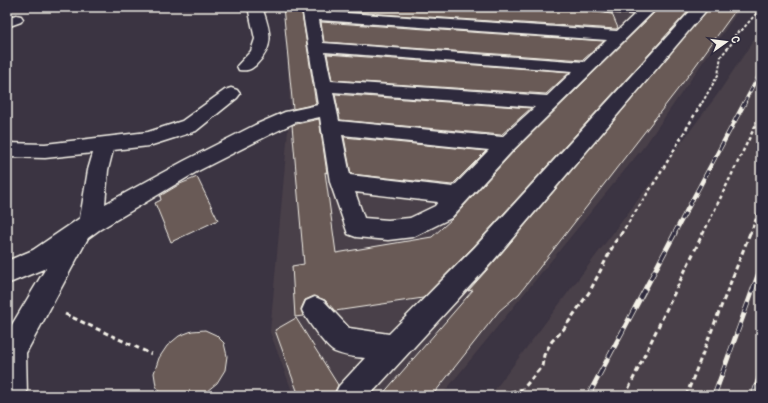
<svg xmlns="http://www.w3.org/2000/svg" width="768" height="403" viewBox="0 0 768 403" font-family="Pangolin,sans-serif">
<style>
.built{fill:#493f48}
.building{fill:#695a57;stroke:#f4f1e8}
.lines{fill:none;stroke-linecap:round;stroke-linejoin:round}
.minor-casing{stroke:#f4f1e8;stroke-width:3}
.path-far2{stroke:#f4f1e8;stroke-width:2;stroke-dasharray:3 2;stroke-linecap:butt}
.path-far1{stroke:#f4f1e8;stroke-width:2.5;stroke-dasharray:3.5 3;stroke-linecap:butt}
.path{stroke:#f4f1e8;stroke-width:3;stroke-dasharray:5 3.5;stroke-linecap:butt}
.minor{fill:#2f2a3d;fill-rule:evenodd}
.rail-far2-casing{stroke:#f4f1e8;stroke-width:3}
.rail-far1-casing{stroke:#f4f1e8;stroke-width:4.5}
.rail-casing{stroke:#f4f1e8;stroke-width:5}
.rail-far2{stroke:#2f2a3d;stroke-width:2;stroke-dasharray:6;stroke-linecap:butt}
.rail-far1{stroke:#2f2a3d;stroke-width:3;stroke-dasharray:8;stroke-linecap:butt}
.rail{stroke:#2f2a3d;stroke-width:3.5;stroke-dasharray:11;stroke-linecap:butt}
</style>
<rect width="100%" height="100%" fill="#3b3442"/>
<filter id="ink" filterUnits="userSpaceOnUse"><feTurbulence type="fractalNoise" baseFrequency=".025" numOctaves="2"/><feDisplacementMap in="SourceGraphic" scale="8" xChannelSelector="R" yChannelSelector="G"/><feConvolveMatrix kernelMatrix="1 2 1 2 8 2 1 2 1" color-interpolation-filters="sRGB"/></filter>
<g filter="url(#ink)">
<g class="built">
<path d="M285,7H741L646,144L441,396H287L292,391L270,332L290,108Z"/>
<path d="M761,29V396H490L717,95Z"/>
</g>
<g class="building">
<path d="M283,7H301L316,104L293,109Z"/>
<path d="M318,7H539L587,10L594,12L612,14L618,28L616,29L318,10Z"/>
<path d="M660,7H692L474,246L423,298L335,311L325,300L314,296L305,300L301,309L303,316L295,317L292,266L304,264L292,125L319,119L327,173L325,172L336,253L432,237L452,219L514,151Z"/>
<path d="M710,7H738L688,76L519,294L499,311L432,396H381L473,290L468,291L494,262Z"/>
<path d="M321,22L604,41L583,60L324,42Z"/>
<path d="M327,54L570,72L546,94L332,80Z"/>
<path d="M335,94L531,108L501,135L340,120Z"/>
<path d="M344,137L486,151L452,185L351,174Z"/>
<path d="M197,177L218,220L171,242L155,203L161,200L160,196L180,184Z"/>
<path d="M296,318L338,385L333,396H299L275,330Z"/>
<path d="M205,330L216,335L224,343L227,356L225,370L217,383L201,396H163L156,386L154,373L159,358L167,346L179,336L192,331Z"/>
</g>
<g class="lines">
<g class="minor-casing">
<g id="minor">
<path d="M248,7H262C270,31 276,45 256,65C250,70 247,71 239,70L237,66L251,51L255,39Z"/>
<path d="M302,7H316L317,11L617,31L635,14L594,11L589,10L587,7H658L513,150L451,218L413,237L388,240L356,237L348,234L330,182L320,117L296,122L269,135L198,171L99,230L88,238L26,353L27,396H7V333L46,268L7,284V261L33,250L80,218L88,170L93,153L45,158L7,157V143L45,144L148,132L182,121L225,90L231,88L237,90L240,94L237,98L196,131L149,146L113,150L108,170L105,204L184,161L255,125L285,112L318,105ZM319,20L607,40L584,62L323,43ZM325,52L573,71L547,96L331,81ZM333,92L535,107L502,137L339,121ZM342,135L489,150L453,187L350,175ZM355,192L438,202L435,206L410,218L388,220L364,218Z"/>
<path d="M694,7H709L493,261L369,396H334L339,386L365,358C355,357 344,356 335,352C326,348 306,319 302,310L306,301L315,297L324,301L349,328L389,334L475,247Z"/>
<path d="M16,15L21,16L23,19L21,22L7,27V18Z"/>
</g>
</g>
<path class="path-far2" d="M702,103L718,75L721,56L732,43L736,33L742,30L761,8"/>
<g class="path-far1">
<path d="M621,234L660,174L702,102"/>
<path d="M703,234L761,114"/>
<path d="M750,234L761,206"/>
</g>
<g class="path">
<path d="M65,314L151,354"/>
<path d="M494,396L523,389L542,366L544,355L552,341L563,330L590,291L615,242L622,233"/>
<path d="M625,396L703,233"/>
<path d="M686,396L750,233"/>
</g>
<use href="#minor" class="minor"/>
<g class="rail-far2-casing">
<path id="rail-far2" d="M744,103L761,71"/>
</g>
<g class="rail-far1-casing">
<path id="rail-far1" d="M674,234L745,102"/>
</g>
<g class="rail-casing">
<g id="rail">
<path d="M588,396L675,233"/>
<path d="M714,396L761,267"/>
<path d="M753,396L761,372"/>
</g>
</g>
<use href="#rail-far2" class="rail-far2"/>
<use href="#rail-far1" class="rail-far1"/>
<use href="#rail" class="rail"/>
</g>
</g>
<rect width="768" height="403" fill="none" stroke="#2f2a3d" stroke-width="24"/>
<rect x="12" y="12" width="744" height="379" fill="none" stroke="#f4f1e8" stroke-width="1.5" filter="url(#ink)"/>
<g transform="translate(726 42) rotate(76)" stroke="#2f2a3d" stroke-width="3" paint-order="stroke">
<path d="M0-3L7 15L0 10L-7 15Z" fill="#f4f1e8"/>
<text y="-6" font-size="11" font-weight="bold" text-anchor="middle" fill="#f4f1e8">С</text>
</g>
</svg>
